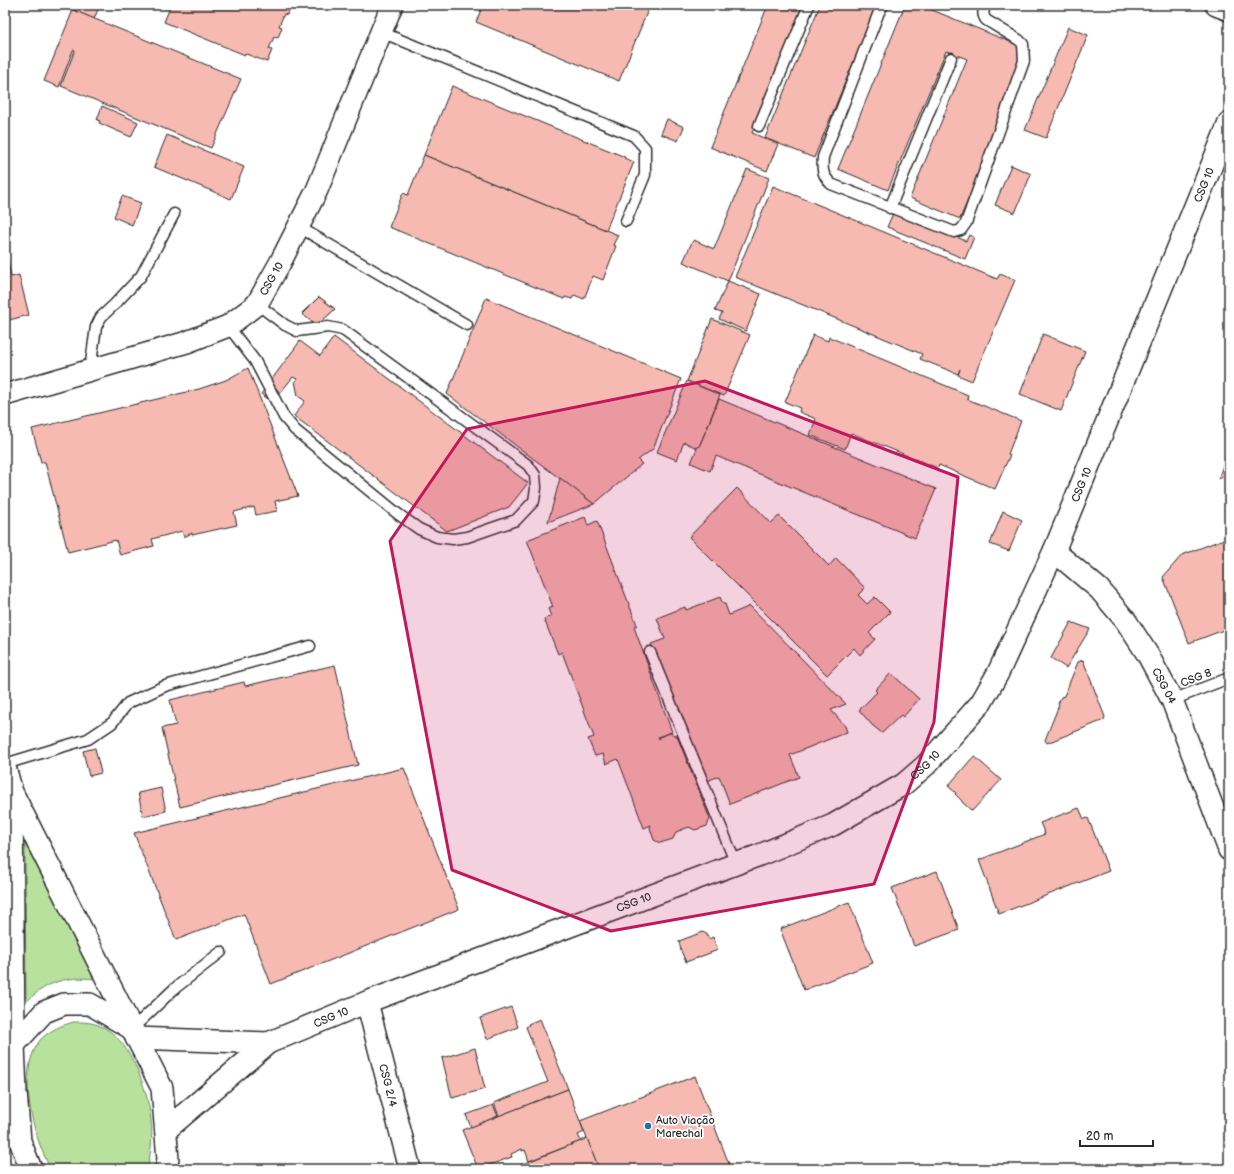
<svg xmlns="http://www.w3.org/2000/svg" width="1234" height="1174" viewBox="0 0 1234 1174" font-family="'Balsamiq Sans',sans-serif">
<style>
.green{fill:#b8e19e;stroke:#728664}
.building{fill:#f6bab2;stroke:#2b2b2b}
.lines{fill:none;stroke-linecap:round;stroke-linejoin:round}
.lane-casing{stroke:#2b2b2b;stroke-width:13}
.street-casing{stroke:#2b2b2b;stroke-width:24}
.lane{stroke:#fff;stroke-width:10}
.street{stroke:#fff;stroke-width:21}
.marked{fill:#c2185b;fill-opacity:0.2;stroke:#c2185b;stroke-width:3;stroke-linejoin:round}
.poi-dot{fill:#1f6fb2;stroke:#fff;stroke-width:1.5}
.labels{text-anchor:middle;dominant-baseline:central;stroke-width:3.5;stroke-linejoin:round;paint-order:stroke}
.street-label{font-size:11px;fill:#2b2b2b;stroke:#fff}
.poi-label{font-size:11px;fill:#2b2b2b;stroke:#fff;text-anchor:start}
</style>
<rect width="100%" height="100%" fill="#fff"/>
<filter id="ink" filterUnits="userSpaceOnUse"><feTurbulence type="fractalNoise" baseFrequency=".025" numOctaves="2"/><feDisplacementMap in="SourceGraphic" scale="8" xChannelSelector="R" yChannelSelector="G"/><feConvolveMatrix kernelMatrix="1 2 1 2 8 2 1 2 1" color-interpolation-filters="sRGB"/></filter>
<g filter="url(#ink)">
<g class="green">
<path d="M25,842L96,979C66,976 48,981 26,1002Z"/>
<path d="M74,1022C82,1022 90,1022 98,1025C130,1036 148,1090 151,1120C153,1137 151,1153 147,1169H51C33,1138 15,1070 41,1039C50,1030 62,1025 74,1022Z"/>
</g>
<g class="building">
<path d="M75,5H100L94,19L73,10Z"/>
<path d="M171,5H291L287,15L284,14L279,26L282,27L278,38L274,37L269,49L272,50L267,62L246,54L245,55L164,22Z"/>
<path d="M483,5H650L619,81L476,22Z"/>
<path d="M768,5H806L752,133L778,144L767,171L710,147Z"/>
<path d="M820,5H877L814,158L765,138Z"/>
<path d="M905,5H920L1030,50L960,219L910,198L967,59L946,51L888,190L838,169Z"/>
<path d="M73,10L241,79L211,148L61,86L75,50H73L59,87L44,81Z"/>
<path d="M1068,27L1088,35L1046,138L1025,130Z"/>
<path d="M452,86L625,157L624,158L634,162L606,230L424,155Z"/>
<path d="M102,106L138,122L131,137L99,123L100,121L97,120Z"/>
<path d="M667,119L684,127L678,141L661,134Z"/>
<path d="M167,135L244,167L231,199L154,167Z"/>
<path d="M424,155L618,235L613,245L616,246L603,280L593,276L584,299L574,295L572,299L565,297L564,299L389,227L403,193L408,195Z"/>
<path d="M1011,165L1031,174L1015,213L995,205Z"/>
<path d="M747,169L769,178L728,281L683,262L692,242L694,240L714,249Z"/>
<path d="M773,186L997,279L1000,274L1015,280L972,381L958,375L960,369L958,374L920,359L922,354L735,277Z"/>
<path d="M122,196L141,203L132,225L114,217Z"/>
<path d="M894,211L966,241L969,235L974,237L965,259L887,227Z"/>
<path d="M8,261L11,277L19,275L29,315L5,321V262Z"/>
<path d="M728,281L761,294L746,331L719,319L722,313L715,311Z"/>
<path d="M319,297L335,309L317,325L302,313Z"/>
<path d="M319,297L335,309L317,326L302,314Z"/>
<path d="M486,298L681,379L653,449L638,460L642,464L594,504L447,394Z"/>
<path d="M712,319L750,335L724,396L687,381Z"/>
<path d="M1043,334L1085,351L1061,411L1020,394Z"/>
<path d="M813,335L828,341L829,337L968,395L967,399L1021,421L1008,454L1010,455L995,489L939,465L938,468L851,433L845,449L810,435L816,419L799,412L800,408L785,402Z"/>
<path d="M334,337L528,483L509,507L447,531L294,416L305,401L298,396L295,381L297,379L293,377L280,393L276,388L268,399L261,394L300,341L320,356Z"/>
<path d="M248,368L298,496L275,501L277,511L256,515L254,507L234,512L237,525L192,535V533L184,537L182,531L152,539L154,546L120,555L116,540L68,552L45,462H41L32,429L199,389L226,380Z"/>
<path d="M687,381L720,395L699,447L698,446L697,448L684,442L677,460L657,452Z"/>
<path d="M719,399L936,489L915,538L716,456L710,471L691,463L698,446L699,447Z"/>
<path d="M1229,450V475L1218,479Z"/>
<path d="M560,478L594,504L548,522L555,497Z"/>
<path d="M737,488L771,523L779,516L829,566L836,558L865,588L858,595L867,604L875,597L890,612L869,633L875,639L860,655L854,648L827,675L689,537Z"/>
<path d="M1003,511L1022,520L1009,551L990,544Z"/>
<path d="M585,517L588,525L597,521L637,625L634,627L672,732L658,737L659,739V737L670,733L677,736L710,819L707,826L695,830L689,827L676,832L673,839L660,843L654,840L650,828L651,825L644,828L618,759L606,764L603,754L595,756L588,739L594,737L562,652L558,654L544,619L551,616L548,609L553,607L527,540Z"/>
<path d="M1229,537V628L1189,643L1163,577L1182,555Z"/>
<path d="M720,597L723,604H725L729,615L750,606L846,704L831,710L845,726L847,732L790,755L799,777L730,804L719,776L705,782L651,644L665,639L657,618L685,607L686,610Z"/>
<path d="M1071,622L1090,629L1066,668L1051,658Z"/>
<path d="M1083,660L1105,717L1104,720L1047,743L1045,740L1059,705L1058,704L1061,697L1064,696L1078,662Z"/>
<path d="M335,665L358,765L180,807L162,728L176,725L170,700L244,682L245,686Z"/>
<path d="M891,673L919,699L903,717L901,715L882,733L872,725L859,710L877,692L875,690Z"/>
<path d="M95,748L101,773L89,776L83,751Z"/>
<path d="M974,756L1001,780L972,811L962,802V801L955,794L956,793L948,786Z"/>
<path d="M404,768L459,909L271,984L244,914L176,940L134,833Z"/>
<path d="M161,788L166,811L143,816L138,793Z"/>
<path d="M1079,808L1084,819L1088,818L1109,871L999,914L979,860L1045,834L1040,823Z"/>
<path d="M937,871L959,930L914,946L892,888Z"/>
<path d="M849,902L873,963L804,990L780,929Z"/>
<path d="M703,932L704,933H706L709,939L713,937L718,950L686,962L681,951L679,941Z"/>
<path d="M511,1007L518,1027L487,1039L480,1018Z"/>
<path d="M540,1019L568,1089L499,1116L494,1103L548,1082L526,1027L529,1025L528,1024Z"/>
<path d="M475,1048L485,1089L452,1098L442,1058Z"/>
<path d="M695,1076L731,1169H599L580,1121Z"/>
<path d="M568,1089L584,1132L578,1135L581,1141L529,1161L525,1150L522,1151V1149L511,1154L512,1157L478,1169L462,1130Z"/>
<path d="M493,1105L498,1116L471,1127L466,1115Z"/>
<path d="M587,1138L599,1169H510L581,1141Z"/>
</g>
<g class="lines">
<g class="lane-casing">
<g id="lane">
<path d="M883,5L879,12L823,157C822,170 822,174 831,184L954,232L961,230L966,223L1024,61L1023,44L1019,40L986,20C982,14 983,11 986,5"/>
<path d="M381,32L634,136L645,148V175L626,221"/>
<path d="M759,126L809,5"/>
<path d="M890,208L951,58"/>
<path d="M299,227L467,325"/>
<path d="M228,326L255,361L284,417L295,430L398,514L419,529L437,537L453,539L467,537L516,520L534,501L536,488L535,475L528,465L343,330L328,327L297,331L285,325L257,304"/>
<path d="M90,370L96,327L101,317L115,304L141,276L174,214"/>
<path d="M650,652L736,864"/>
<path d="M1172,700L1229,678"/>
<path d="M5,764L88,739L112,723L128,703L165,686L310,646"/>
<path d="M132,1029L174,989L221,952"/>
</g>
</g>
<g class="street-casing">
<g id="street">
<path d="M1216,5L1229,10"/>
<path id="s1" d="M5,395L187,342L228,326L257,304L280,263L317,190L392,5"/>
<path id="s2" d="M1054,551L1099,589L1126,621L1148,655L1172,700L1229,850"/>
<path d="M5,767L12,792L162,1088L168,1159L166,1169"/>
<path d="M12,796L14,1045L16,1092L20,1141L31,1169"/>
<path id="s3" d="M367,1002L410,1169"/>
<path d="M136,1038L268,1043"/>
<path d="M14,1045L44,1012L64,1004H90L132,1029"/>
<path id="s4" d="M166,1130L268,1043L367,1002L757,856L833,825L904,784L926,765L981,703L998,673L1054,551L1229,123"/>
</g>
</g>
<use href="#lane" class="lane"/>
<use href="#street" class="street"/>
</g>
</g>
<path class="marked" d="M705,381L958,477L934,722L874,884L611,931L452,870L390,541L467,429Z"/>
<circle class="poi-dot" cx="648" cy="1126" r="4"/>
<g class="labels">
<g class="street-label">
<text stroke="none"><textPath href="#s4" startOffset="1498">CSG 10</textPath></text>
<text stroke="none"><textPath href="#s1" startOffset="299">CSG 10</textPath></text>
<text stroke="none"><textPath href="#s4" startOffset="1174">CSG 10</textPath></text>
<text transform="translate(1196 678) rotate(-21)">CSG 8</text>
<text stroke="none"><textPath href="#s2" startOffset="176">CSG 04</textPath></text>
<text stroke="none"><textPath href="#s4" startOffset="850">CSG 10</textPath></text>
<text stroke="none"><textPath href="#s4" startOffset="526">CSG 10</textPath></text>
<text stroke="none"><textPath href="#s4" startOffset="202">CSG 10</textPath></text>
<text stroke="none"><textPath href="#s3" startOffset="86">CSG 2/4</textPath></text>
</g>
<g class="poi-label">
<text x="656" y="1120">Auto Viação<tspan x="656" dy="13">Marechal</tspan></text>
</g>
</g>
<rect width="1234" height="1174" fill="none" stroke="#fff" stroke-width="20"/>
<rect x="10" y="10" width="1214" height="1154" fill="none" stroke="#2b2b2b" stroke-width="1.5" filter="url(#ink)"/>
<path d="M1080 1140v6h73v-6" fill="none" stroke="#2b2b2b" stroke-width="2"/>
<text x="1086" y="1140" font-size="12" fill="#2b2b2b" stroke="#ffffff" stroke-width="3" paint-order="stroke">20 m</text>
</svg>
